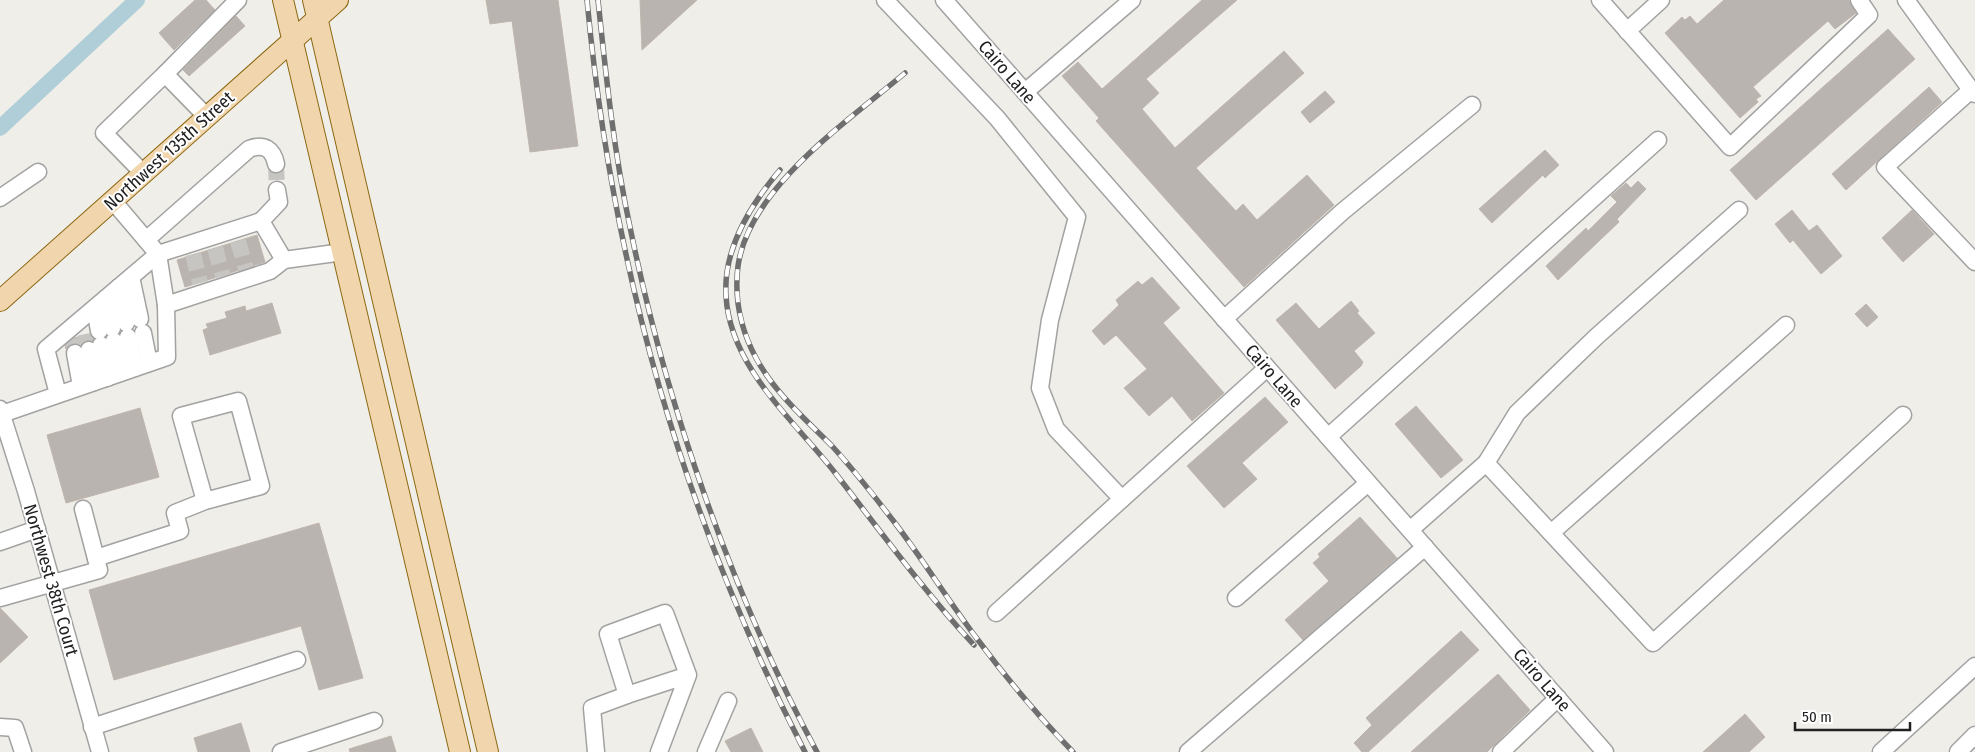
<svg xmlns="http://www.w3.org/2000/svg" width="1975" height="752" viewBox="0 0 1975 752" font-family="'Fira Sans Condensed',sans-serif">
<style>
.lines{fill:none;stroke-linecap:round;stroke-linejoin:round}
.canal{stroke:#afced8;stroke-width:16}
.building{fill:#b9b4af;stroke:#c0b6ad}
.minor-tunnel{stroke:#c7c5c1;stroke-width:16;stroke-dasharray:16 8;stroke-linecap:butt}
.minor-casing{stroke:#a2a2a2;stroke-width:19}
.major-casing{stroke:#8c6813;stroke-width:22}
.minor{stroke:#fff;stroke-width:16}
.major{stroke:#f1d6ad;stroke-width:20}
.rail-casing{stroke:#6f6f6f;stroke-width:5.5}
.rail{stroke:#fff;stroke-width:4;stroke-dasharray:11;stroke-linecap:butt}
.labels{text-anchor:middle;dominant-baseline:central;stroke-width:4;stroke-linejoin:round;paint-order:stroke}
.street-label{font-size:18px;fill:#212121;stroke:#fff}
</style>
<rect width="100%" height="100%" fill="#f0eee9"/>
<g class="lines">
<path class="canal" d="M0,128L137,0"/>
</g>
<g class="building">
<path d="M195,0H206L215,10L174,50L159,33Z"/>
<path d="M486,0H558L578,146L530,152L512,21L490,24Z"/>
<path d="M640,0H697L642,50Z"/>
<path d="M1202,0H1237L1146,79L1159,93L1142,109L1175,148L1284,51L1304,73L1196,168L1236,211L1243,204L1257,220L1307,175L1334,205L1244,287L1096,121L1099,118L1062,76L1078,62L1102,89Z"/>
<path d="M1724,0H1849L1856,13L1835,29L1828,21L1753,87L1761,96L1756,99L1758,102L1740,118L1665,33L1682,17L1685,20L1690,16L1697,24Z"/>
<path d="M236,16L245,26L189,76L183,70Z"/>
<path d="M1888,29L1915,59L1756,200L1730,170Z"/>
<path d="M1929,87L1942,102L1846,190L1832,174Z"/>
<path d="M1325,91L1335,102L1310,123L1301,112Z"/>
<path d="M1545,150L1559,165L1545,178L1543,175L1492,223L1479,209Z"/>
<path d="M1638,181L1646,189L1617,219L1619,222L1558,280L1546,266L1586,228L1588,231L1617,202L1611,196L1626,183L1631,188Z"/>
<path d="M1792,210L1809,231L1817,225L1842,256L1821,274L1793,240L1790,243L1775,224Z"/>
<path d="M1912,210L1934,234L1903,262L1882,238Z"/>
<path d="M257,235L265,262L185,287L177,260Z"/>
<path d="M1152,277L1180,308L1163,323L1224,393L1192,421L1172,396L1149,416L1124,388L1147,369L1116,335L1104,345L1092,331L1119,305L1116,300L1138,281L1142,285Z"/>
<path d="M1351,301L1359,311L1357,313L1375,333L1354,351L1363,362L1361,366L1335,389L1276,320L1296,303L1319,329Z"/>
<path d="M272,303L281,333L210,355L203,330L208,328L206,324L227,318L225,312L245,306L246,311Z"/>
<path d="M1866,304L1878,317L1867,327L1855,314Z"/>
<path d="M89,334L92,341L87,340L81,345L73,343L66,349L65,346L74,338Z"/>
<path d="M1265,397L1288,422L1242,463L1257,479L1224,508L1187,466Z"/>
<path d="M1416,406L1463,460L1441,478L1395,424Z"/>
<path d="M140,408L159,477L66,503L47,435Z"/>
<path d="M1360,517L1397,558L1303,640L1285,620L1329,581L1313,563L1320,557L1318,554Z"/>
<path d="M319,523L363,678L319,690L301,626L114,680L89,590Z"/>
<path d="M0,608L28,637L0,663Z"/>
<path d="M1461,631L1479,650L1368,752H1362L1354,743L1372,725L1366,718Z"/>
<path d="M1498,674L1530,710L1492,747L1487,752H1411Z"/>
<path d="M1745,714L1765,737L1749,752H1703Z"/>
<path d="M241,723L250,752H198L194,738Z"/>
<path d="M751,728L763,752H731L725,741Z"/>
<path d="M391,736L396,752H350L349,749Z"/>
</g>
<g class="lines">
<g class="minor-tunnel">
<path d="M276,164L277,190"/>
<path d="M238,241L246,269"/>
<path d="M215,248L223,276"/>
<path d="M193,254L200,283"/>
<path d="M86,334L89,350"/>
<path d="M72,339L75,353"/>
</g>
<g class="minor-casing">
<g id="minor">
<path d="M885,0L997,118L1077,217L1050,320L1040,388L1056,429L1122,499"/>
<path d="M944,0L1605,752"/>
<path d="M1600,0L1730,147L1869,15L1859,0"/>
<path d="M1906,0L1971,90"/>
<path d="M1627,31L1661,0"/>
<path d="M165,74L238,0"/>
<path d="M1025,92L1132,0"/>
<path d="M1975,94L1971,90L1885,167L1975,262"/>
<path d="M144,174L104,133L165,74L207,117"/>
<path d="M0,198L38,172"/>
<path d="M113,201L158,254L261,221L284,260"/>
<path d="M261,221L279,202L277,190"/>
<path d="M146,240L249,149C264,143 273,149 276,164"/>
<path d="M158,254L166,305"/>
<path d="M131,277L140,319"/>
<path d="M119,287L126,323"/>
<path d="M106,298L112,328"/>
<path d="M95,308L99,331"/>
<path d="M1224,319L1342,212L1472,105"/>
<path d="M143,333L149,363"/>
<path d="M128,337L134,368"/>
<path d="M114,341L120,373"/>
<path d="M101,345L107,378"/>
<path d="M89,350L94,382"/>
<path d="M75,353L81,386"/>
<path d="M58,394L46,349L158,254"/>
<path d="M0,409L26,491L100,752"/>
<path d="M2,414L167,357L166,305L270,271L284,260L343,252"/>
<path d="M1328,437L1658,140"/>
<path d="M1486,463L1517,413L1596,337L1739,210"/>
<path d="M1410,530L1486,463L1653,643L1903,415"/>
<path d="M1551,533L1786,325"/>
<path d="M0,542L37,529"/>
<path d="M96,558L180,531L175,513L205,501L261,486L238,401L181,416L205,501"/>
<path d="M0,598L99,570L83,509"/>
<path d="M1236,598L1368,483"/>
<path d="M996,613L1267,368"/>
<path d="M0,727L15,728L23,752"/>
<path d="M92,727L297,660"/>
<path d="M281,752L374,721"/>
<path d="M596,752L592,708L627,695"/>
<path d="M659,752L688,675L665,613L608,634L627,695L688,675"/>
<path d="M706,752L728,701"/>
<path d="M1188,752L1425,547"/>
<path d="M1501,752L1558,698"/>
<path d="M1881,752L1975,666"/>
<path d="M1958,752L1975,735"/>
</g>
</g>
<g class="major-casing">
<g id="major">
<path d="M283,0L460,752"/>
<path d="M313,0L488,752"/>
<path d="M0,301L338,0"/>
</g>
</g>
<use href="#minor" class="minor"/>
<use href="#major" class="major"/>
<g class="rail-casing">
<g id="rail">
<path d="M587,0C612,267 682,513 805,752"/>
<path d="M598,0C606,76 614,153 630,227C666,404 732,594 817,752"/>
<path d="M905,73C848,121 749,188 738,266C734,298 741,330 756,358C774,392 805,419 832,446C854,470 875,497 895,523C924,561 949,602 978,640C1007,679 1039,717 1073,752"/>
<path d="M780,170C751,204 723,249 726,296C730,368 795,421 836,474C881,532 924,591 974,645"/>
</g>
</g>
<use href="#rail" class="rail"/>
</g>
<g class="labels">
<g class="street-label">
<text transform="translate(1007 72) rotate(49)">Cairo Lane</text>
<text transform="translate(169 151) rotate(-42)">Northwest 135th Street</text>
<text transform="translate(1274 376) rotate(49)">Cairo Lane</text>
<text transform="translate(51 580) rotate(74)">Northwest 38th Court</text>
<text transform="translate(1542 680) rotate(49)">Cairo Lane</text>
</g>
</g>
<path d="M1795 722v8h115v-8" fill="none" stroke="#212121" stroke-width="2.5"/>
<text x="1802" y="722" font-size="15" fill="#212121" stroke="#ffffff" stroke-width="4" paint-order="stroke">50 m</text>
</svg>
